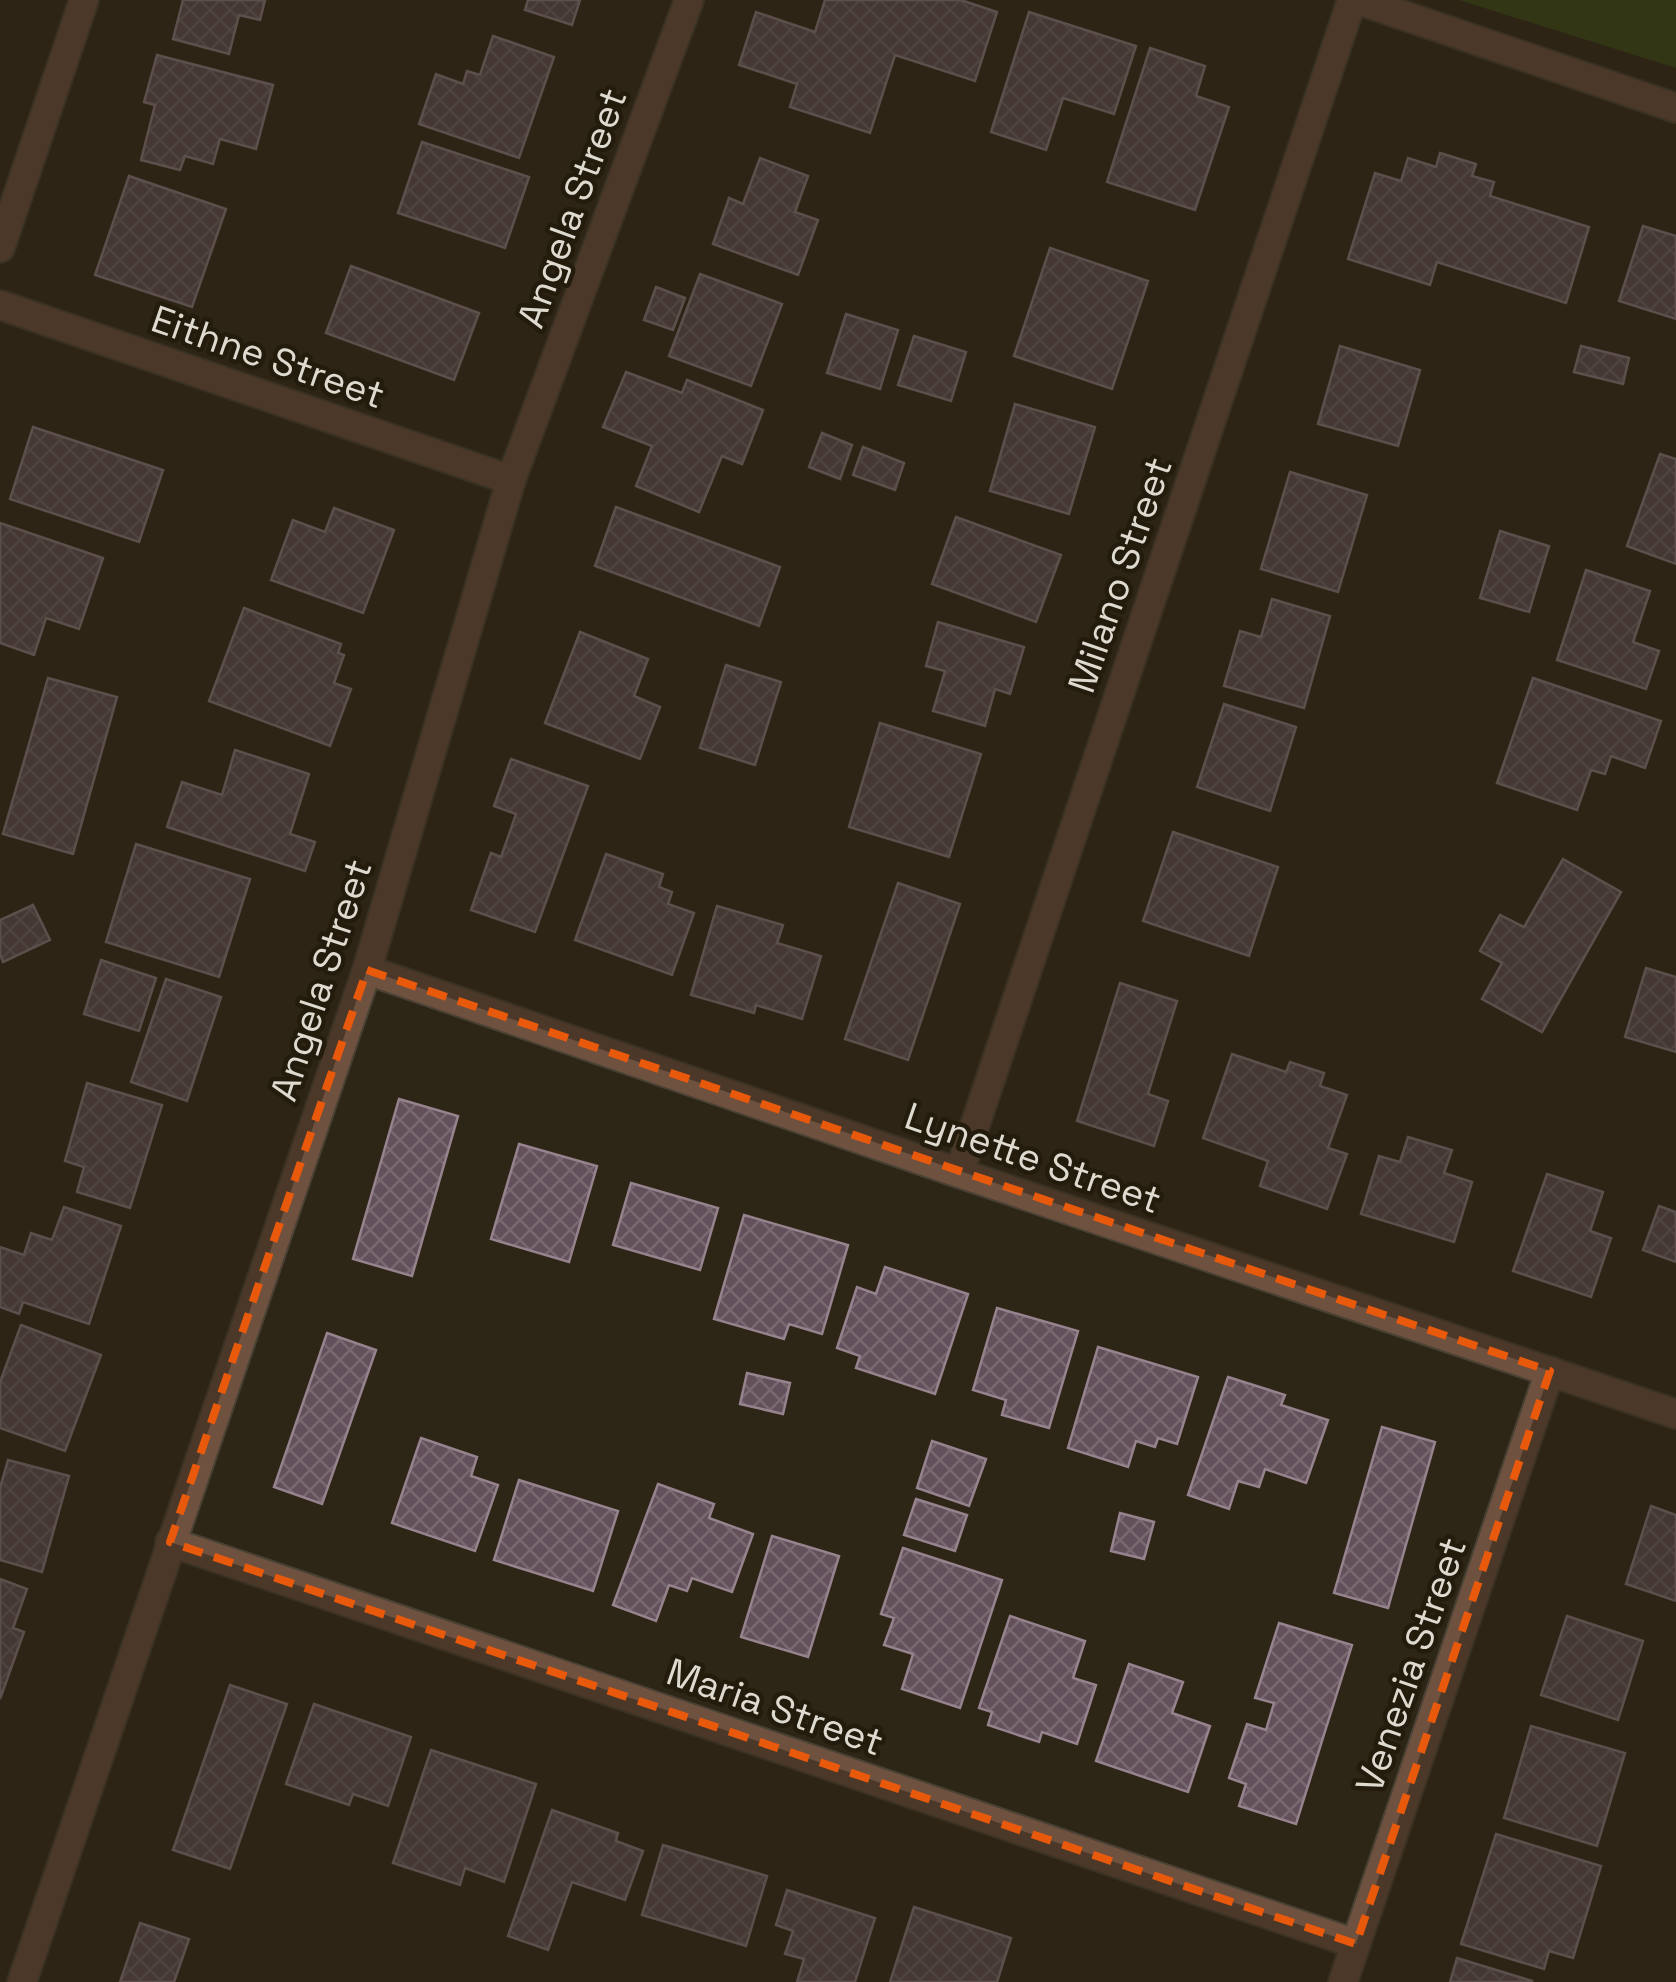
<svg xmlns="http://www.w3.org/2000/svg" width="1676" height="1982" viewBox="0 0 1676 1982" font-family="'Space Grotesk',sans-serif">
<style>
.green{fill:#384d14}
.building{fill:url(#building-cross-hatch);stroke:#96838e;stroke-width:2.5}
.lines{fill:none;stroke-linecap:round;stroke-linejoin:round}
.minor-casing{stroke:#494234;stroke-width:32}
.tertiary-casing{stroke:#494234;stroke-width:32}
.minor{stroke:#6f5140;stroke-width:28}
.tertiary{stroke:#6f5140;stroke-width:28}
.marked{fill:none;stroke:#e8590c;stroke-width:8;stroke-dasharray:20 12;stroke-linejoin:round}
.labels{text-anchor:middle;dominant-baseline:central;stroke-width:9;stroke-linejoin:round;paint-order:stroke}
.street-label{font-size:38px;fill:#dfdad0;stroke:#231c0d}
</style>
<defs>
<pattern id="building-cross-hatch" width="8" height="8" patternUnits="userSpaceOnUse" patternTransform="scale(2.5)"><rect width="8" height="8" fill="#62505a"/><path d="M0 0l8 8M0 8l8-8" fill="none" stroke="#786971"/></pattern>
</defs>
<rect width="100%" height="100%" fill="#2d2516"/>
<path class="green" d="M1459,0H1676V68Z"/>
<g class="building">
<path d="M183,0H265L260,20L239,15L229,54L173,39Z"/>
<path d="M528,0H580L572,25L525,10Z"/>
<path d="M825,0H961L997,12L975,81L895,55L870,133L790,107L797,84L739,65L756,12L815,32Z"/>
<path d="M1029,12L1136,46L1114,114L1063,98L1046,150L991,132Z"/>
<path d="M493,36L554,57L519,158L419,124L436,74L463,84L467,71L480,75Z"/>
<path d="M1150,48L1205,66L1196,96L1229,107L1195,210L1107,182Z"/>
<path d="M157,55L273,85L256,149L220,139L213,164L185,156L180,170L141,160L155,105L144,102Z"/>
<path d="M422,142L529,177L505,248L398,213Z"/>
<path d="M1440,153L1476,164L1472,176L1494,182L1490,196L1589,227L1566,303L1437,262L1430,285L1348,259L1375,173L1401,181L1408,158L1436,167Z"/>
<path d="M760,158L808,176L795,212L818,220L798,275L713,244L729,198L743,204Z"/>
<path d="M129,176L226,209L192,307L95,275Z"/>
<path d="M1643,226L1676,236V319L1619,301Z"/>
<path d="M1050,248L1148,281L1112,389L1014,356Z"/>
<path d="M351,266L479,313L454,380L326,333Z"/>
<path d="M700,274L782,304L751,386L669,356Z"/>
<path d="M656,287L685,298L673,330L644,320Z"/>
<path d="M846,314L898,330L880,389L827,373Z"/>
<path d="M914,336L966,352L951,401L898,385Z"/>
<path d="M1340,346L1420,370L1398,446L1318,424Z"/>
<path d="M1581,346L1629,358L1623,384L1574,372Z"/>
<path d="M626,372L682,393L687,380L763,410L742,464L722,456L699,512L636,486L652,446L603,427Z"/>
<path d="M1015,404L1095,427L1069,514L990,491Z"/>
<path d="M33,427L163,470L139,542L10,499Z"/>
<path d="M822,433L852,445L840,479L809,467Z"/>
<path d="M863,447L904,463L895,490L853,475Z"/>
<path d="M1660,454L1676,459V564L1627,546Z"/>
<path d="M1290,472L1367,495L1338,592L1261,569Z"/>
<path d="M616,507L780,567L759,626L595,566Z"/>
<path d="M334,508L394,530L363,613L271,580L293,520L325,532Z"/>
<path d="M956,517L1061,555L1036,622L932,584Z"/>
<path d="M0,523L103,558L79,629L46,618L34,655L0,643Z"/>
<path d="M1500,531L1549,546L1529,612L1480,598Z"/>
<path d="M1586,570L1650,591L1633,642L1659,651L1646,689L1557,660Z"/>
<path d="M1272,599L1330,616L1304,708L1224,686L1240,631L1261,637Z"/>
<path d="M244,608L341,644L338,653L344,655L334,683L351,689L330,746L209,701Z"/>
<path d="M938,622L1024,647L1010,694L995,689L985,726L933,711L945,671L926,666Z"/>
<path d="M580,632L648,659L634,696L660,707L640,759L545,723Z"/>
<path d="M726,665L781,682L755,765L700,748Z"/>
<path d="M48,678L117,697L73,854L3,834Z"/>
<path d="M1533,678L1661,721L1645,768L1611,756L1605,774L1591,770L1577,810L1497,783Z"/>
<path d="M1224,704L1296,727L1270,811L1197,787Z"/>
<path d="M880,723L981,754L949,857L849,827Z"/>
<path d="M235,750L309,774L290,834L315,842L305,871L167,827L182,782L222,795Z"/>
<path d="M511,759L588,786L535,932L471,910L491,853L501,857L516,814L494,806Z"/>
<path d="M1173,832L1278,867L1249,956L1143,921Z"/>
<path d="M136,844L250,879L219,977L106,942Z"/>
<path d="M606,854L663,874L659,887L672,892L668,904L694,913L672,975L575,940Z"/>
<path d="M1563,859L1621,892L1542,1032L1482,999L1502,963L1480,951L1500,915L1524,927Z"/>
<path d="M898,883L960,904L908,1060L845,1039Z"/>
<path d="M33,905L50,940L3,962L0,954V920Z"/>
<path d="M717,906L783,925L777,943L821,956L802,1019L756,1005L754,1013L691,995Z"/>
<path d="M101,960L156,978L139,1031L84,1014Z"/>
<path d="M1646,968L1676,977V1052L1625,1037Z"/>
<path d="M166,979L221,997L187,1101L131,1082Z"/>
<path d="M1120,983L1177,1001L1148,1094L1168,1101L1154,1146L1077,1121Z"/>
<path d="M1232,1054L1286,1072L1290,1062L1324,1073L1320,1086L1347,1095L1328,1148L1347,1154L1327,1209L1260,1186L1268,1161L1203,1138Z"/>
<path d="M87,1083L162,1105L130,1208L77,1192L84,1167L65,1161Z"/>
<path d="M399,1099L458,1116L412,1276L353,1259Z"/>
<path d="M1408,1137L1452,1150L1444,1173L1472,1182L1454,1242L1361,1214L1379,1156L1400,1162Z"/>
<path d="M519,1144L597,1166L569,1262L491,1239Z"/>
<path d="M1547,1174L1603,1192L1590,1231L1611,1238L1591,1297L1513,1271Z"/>
<path d="M631,1183L718,1208L700,1270L613,1245Z"/>
<path d="M1659,1206L1676,1212V1262L1643,1250Z"/>
<path d="M64,1207L121,1226L89,1324L23,1302L19,1314L0,1307V1247L24,1255L31,1233L52,1240Z"/>
<path d="M744,1215L848,1245L822,1334L789,1324L784,1339L714,1319Z"/>
<path d="M885,1267L968,1294L935,1394L856,1368L860,1356L837,1348L857,1287L876,1294Z"/>
<path d="M997,1308L1078,1331L1049,1428L1002,1415L1006,1400L973,1390Z"/>
<path d="M21,1325L101,1355L65,1451L0,1428V1382Z"/>
<path d="M327,1333L376,1350L322,1504L274,1487Z"/>
<path d="M1098,1347L1198,1377L1177,1444L1158,1438L1155,1447L1136,1441L1128,1467L1068,1448Z"/>
<path d="M747,1373L790,1383L783,1414L740,1404Z"/>
<path d="M1228,1377L1285,1395L1281,1405L1328,1420L1306,1483L1265,1469L1259,1487L1238,1481L1229,1509L1188,1495Z"/>
<path d="M1382,1427L1435,1442L1388,1608L1334,1593Z"/>
<path d="M421,1438L477,1457L471,1476L498,1485L475,1551L392,1523Z"/>
<path d="M932,1441L986,1459L969,1506L917,1488Z"/>
<path d="M8,1460L69,1476L42,1572L0,1560V1488Z"/>
<path d="M519,1480L618,1511L593,1591L494,1560Z"/>
<path d="M658,1484L714,1504L709,1518L753,1534L732,1592L692,1578L687,1591L669,1585L656,1621L613,1605Z"/>
<path d="M916,1499L967,1515L955,1551L904,1535Z"/>
<path d="M1651,1506L1676,1515V1601L1626,1584Z"/>
<path d="M1120,1513L1154,1522L1144,1559L1111,1551Z"/>
<path d="M772,1536L839,1556L808,1657L741,1637Z"/>
<path d="M903,1548L1002,1580L960,1708L902,1689L913,1654L884,1645L894,1618L881,1614Z"/>
<path d="M0,1579L27,1589L13,1628L24,1632L0,1699Z"/>
<path d="M1010,1616L1085,1641L1073,1678L1096,1685L1077,1744L1042,1732L1039,1742L988,1725L992,1712L979,1708Z"/>
<path d="M1567,1616L1643,1641L1618,1720L1541,1695Z"/>
<path d="M1279,1623L1352,1645L1296,1824L1239,1806L1246,1784L1229,1778L1247,1724L1266,1730L1274,1703L1255,1698Z"/>
<path d="M1129,1664L1183,1682L1172,1713L1210,1726L1188,1792L1096,1761Z"/>
<path d="M230,1685L287,1704L230,1869L173,1850Z"/>
<path d="M314,1704L411,1737L388,1806L353,1794L349,1805L286,1784Z"/>
<path d="M1531,1726L1625,1753L1597,1846L1504,1818Z"/>
<path d="M431,1750L536,1784L504,1882L465,1868L460,1885L393,1863Z"/>
<path d="M552,1810L618,1833L616,1841L643,1851L625,1900L572,1882L548,1950L508,1936Z"/>
<path d="M1496,1834L1601,1866L1573,1958L1549,1951L1544,1969L1461,1944Z"/>
<path d="M663,1845L767,1876L746,1946L642,1915Z"/>
<path d="M787,1890L875,1918L855,1982H797L804,1959L785,1954L793,1931L776,1925Z"/>
<path d="M914,1907L1011,1938L997,1982H890Z"/>
<path d="M140,1923L189,1939L174,1982H120Z"/>
<path d="M1457,1958L1532,1981V1982H1450Z"/>
</g>
<g class="lines">
<g class="minor-casing">
<g id="minor">
<path d="M1358,0L1676,108"/>
<path d="M0,248L84,0"/>
<path d="M0,305L511,480"/>
<path d="M367,970L959,1173L1676,1414"/>
<path d="M959,1173L1352,0"/>
<path d="M170,1542L1356,1944"/>
<path d="M1343,1982L1550,1371"/>
</g>
</g>
<g class="tertiary-casing">
<path id="tertiary" d="M22,1982L367,970L511,480L689,0"/>
</g>
<use href="#minor" class="minor"/>
<use href="#tertiary" class="tertiary"/>
</g>
<path d="M0 0H1676V1982H0ZM367,970L1550,1371L1356,1944L170,1542Z" fill="#2d2516" fill-opacity=".55" fill-rule="evenodd"/>
<path class="marked" d="M367,970L1550,1371L1356,1944L170,1542Z"/>
<g class="labels">
<g class="street-label">
<text transform="translate(572 208) rotate(-70)">Angela Street</text>
<text transform="translate(268 357) rotate(19)">Eithne Street</text>
<text transform="translate(1120 575) rotate(-71)">Milano Street</text>
<text transform="translate(321 980) rotate(-72)">Angela Street</text>
<text transform="translate(1033 1158) rotate(19)">Lynette Street</text>
<text transform="translate(1411 1665) rotate(-71)">Venezia Street</text>
<text transform="translate(775 1707) rotate(19)">Maria Street</text>
</g>
</g>
</svg>
